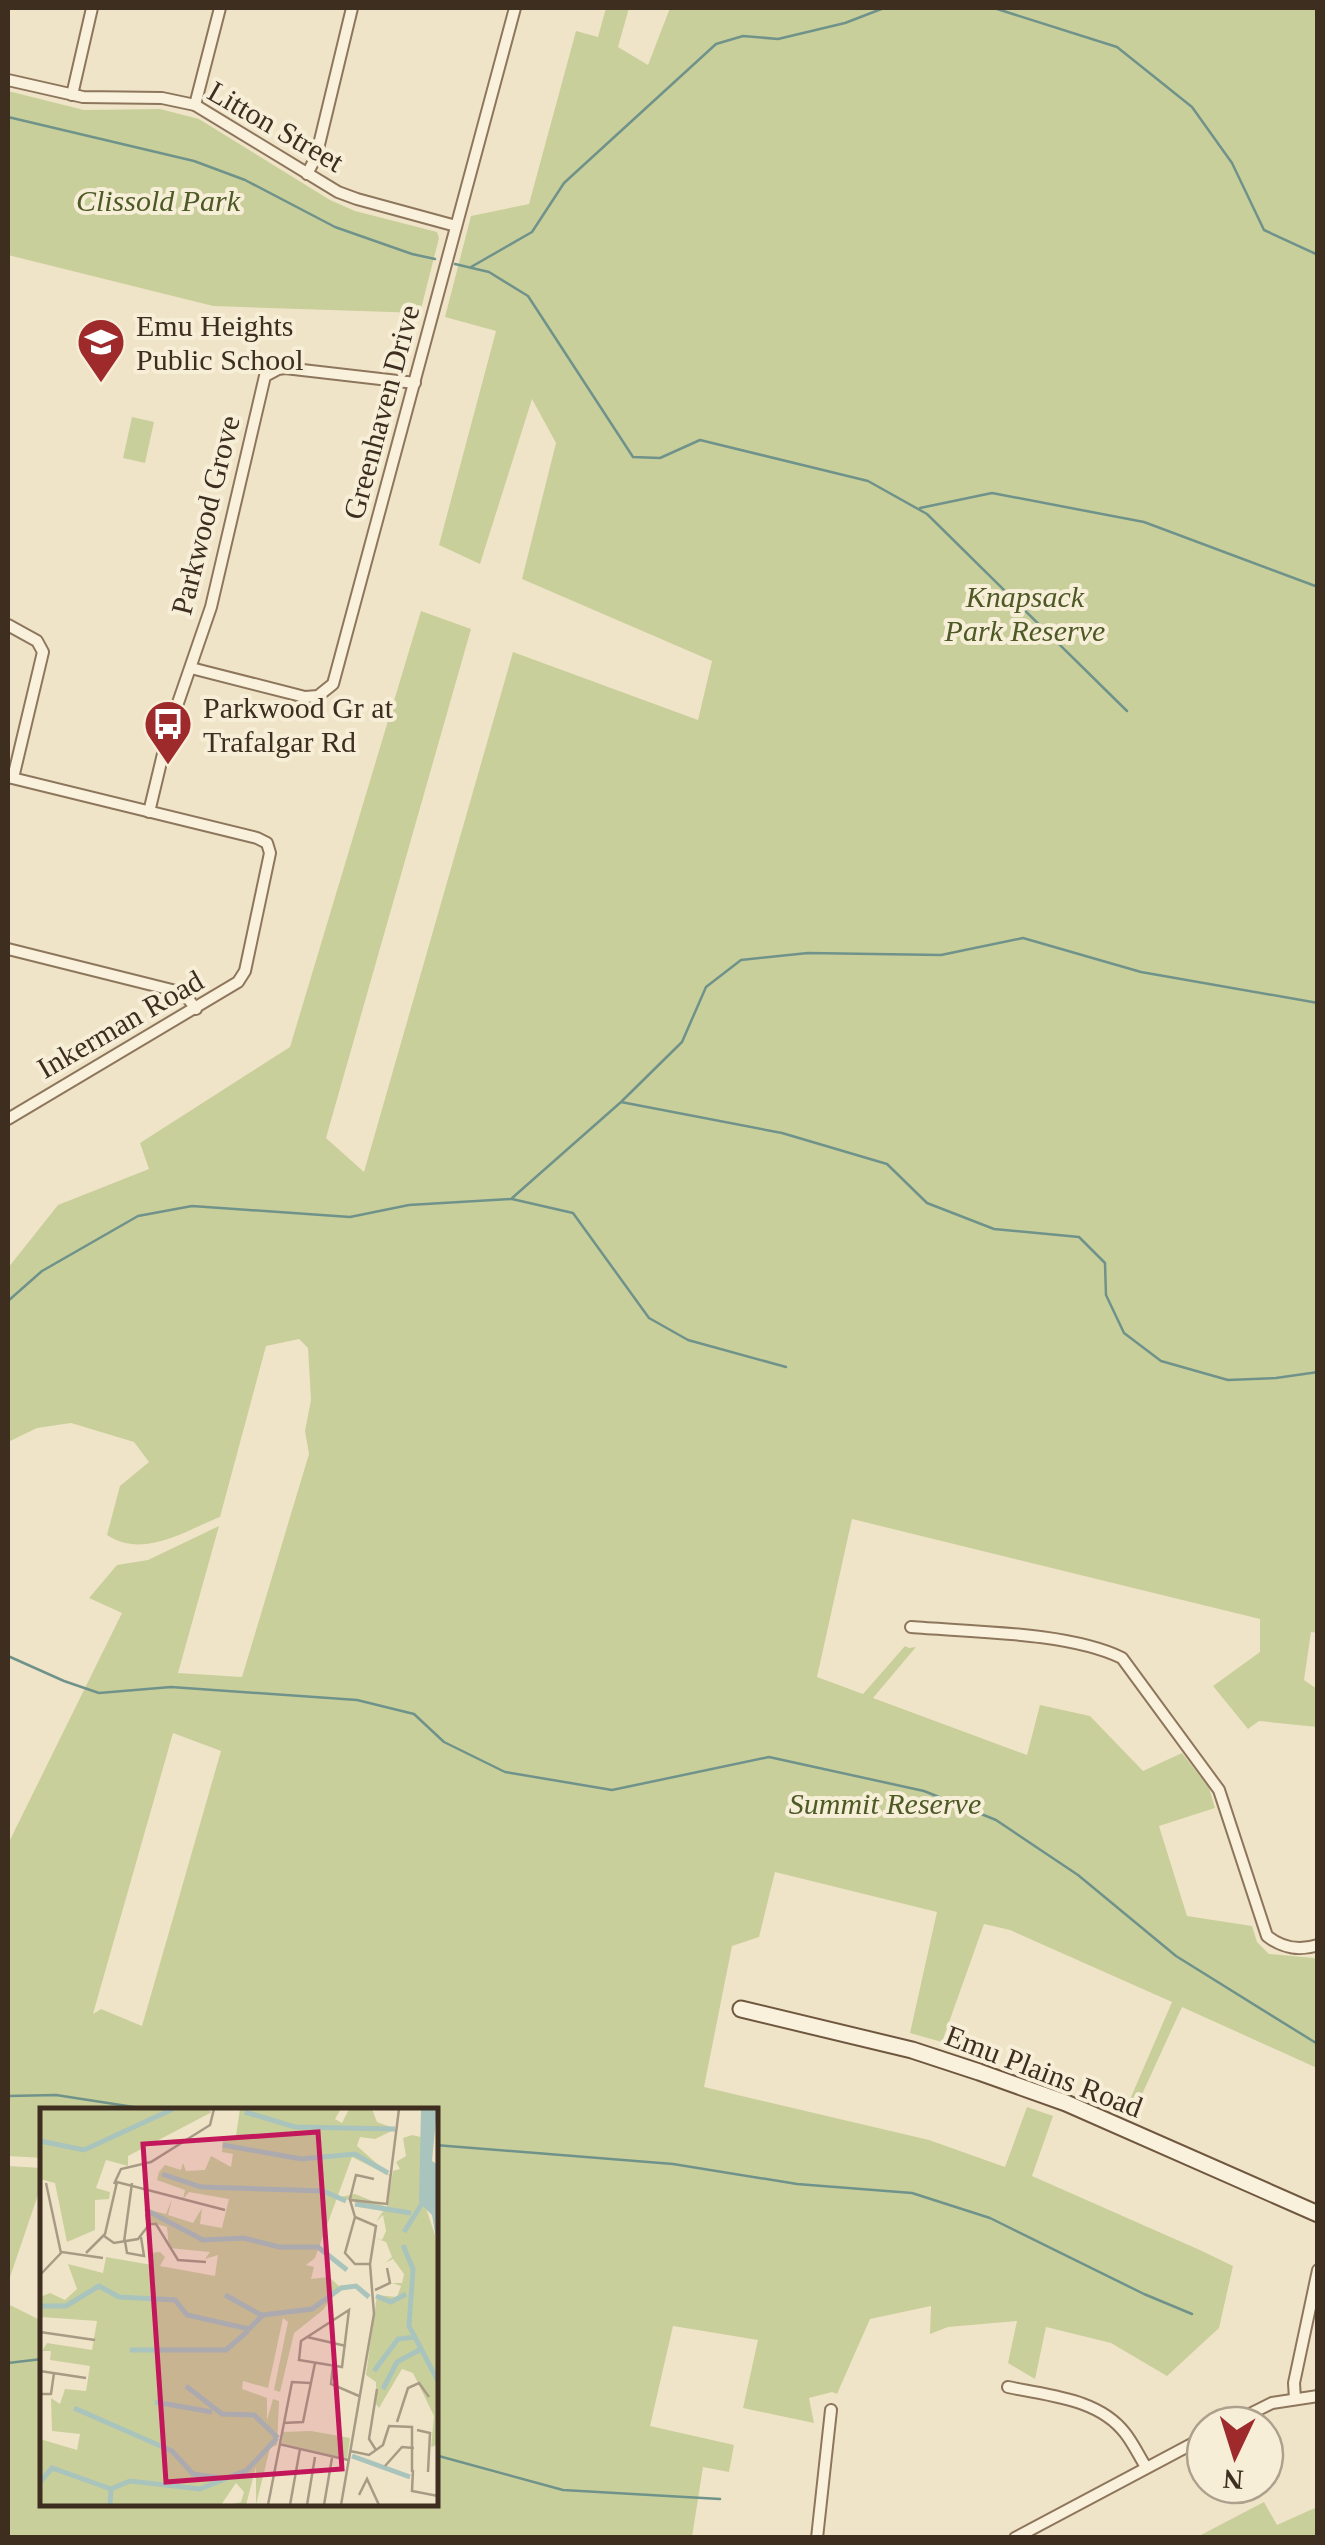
<svg xmlns="http://www.w3.org/2000/svg" width="1325" height="2545" viewBox="0 0 1325 2545" font-family="'Times New Roman',serif">
<style>
.green{fill:#c9cf9b;fill-rule:evenodd}
.lines{fill:none;stroke-linecap:round;stroke-linejoin:round}
.stream{stroke:#6f938a;stroke-width:2.5}
.street-casing{stroke:#8d765c;stroke-width:14}
.secondary-casing{stroke:#6f573f;stroke-width:19}
.street{stroke:#faf1dc;stroke-width:10}
.secondary{stroke:#faf1dc;stroke-width:15}
.labels{text-anchor:middle;dominant-baseline:central;stroke-width:8;stroke-linejoin:round;paint-order:stroke}
.street-label{font-size:30px;fill:#3d2e20;stroke:#f7eed8}
.park-label{font-size:30px;font-style:italic;fill:#4d5a26;stroke:#f7eed8}
.poi-label{font-size:30px;fill:#3d2e20;stroke:#f7eed8;text-anchor:start}
.inset-river{fill:none;stroke:#a9c4bc;stroke-width:5}
.inset-road{fill:none;stroke:#a89b85;stroke-width:2.5}
.view{fill:#c2185b;fill-opacity:0.15;stroke:#c2185b;stroke-width:5}
.inset-edge{fill:none;stroke:#3d2e20;stroke-width:5}
</style>
<rect width="100%" height="100%" fill="#f0e4c8"/>
<g class="green">
<path d="M606,8H629L618,47L648,65L670,8H1317L1318,1633L1311,1632L1304,1680L1317,1689V1727L1259,1721L1248,1729L1213,1686L1260,1652V1619L852,1519L817,1677L863,1694L905,1646L909,1648L916,1647L873,1698L1027,1755L1040,1705L1090,1716L1143,1771L1182,1753L1209,1788L1215,1808L1159,1826L1187,1916L1252,1926L1257,1942L1269,1954L1314,1958L1318,1962L1317,2068L1182,2007L1133,2114L1125,2111L1172,2002L1010,1930L984,1924L942,2042L910,2033L937,1912L775,1872L759,1937L732,1946L704,2087L929,2140L1005,2167L1027,2107L1053,2116L1032,2176L1202,2251L1233,2266L1219,2328L1167,2376L1111,2343L1046,2327L1035,2379L1008,2363L1017,2321L948,2327L930,2334L931,2306L870,2319L837,2394L832,2392L809,2398L814,2423L743,2408L758,2340L673,2326L650,2426L734,2445L729,2472L703,2467L692,2537H8V2304L42,2321V2502H435V2110H42V2158L8,2156V1844L122,1613L89,1598L117,1565L148,1560L219,1526L178,1673L242,1677L309,1454L305,1431L311,1400L308,1348L299,1339L266,1346L220,1517C185,1531 143,1559 107,1535L120,1486L149,1462L134,1442L71,1423L37,1428L8,1442V1268L58,1205L149,1169L140,1143L290,1047L421,611L471,629L326,1138L364,1172L513,652L698,720L712,661L522,579L556,443L532,399L480,564L439,545L496,331L445,317L471,216L529,204L576,31L598,37ZM173,1733L221,1751L142,2026L101,2009L93,2014Z"/>
<path d="M8,91L84,110L160,109L199,119L330,200L355,211L437,232L439,238L420,313L213,306L8,255Z"/>
<path d="M132,417L154,422L145,463L123,458Z"/>
<path d="M8,2166L42,2168V2183L8,2283Z"/>
<path d="M1264,2502L1277,2525L1317,2507V2537H1197Z"/>
</g>
<g class="lines">
<g class="stream">
<path d="M994,8L1117,47L1192,107L1232,163L1264,230L1318,255"/>
<path d="M8,117L194,161L245,180L335,227L412,254L435,259"/>
<path d="M455,264L489,272L528,296L633,457L660,458L700,440L868,481L927,514L1127,711"/>
<path d="M471,267L532,232L564,183L716,44L743,36L778,39L845,23L884,8"/>
<path d="M920,508L992,493L1144,522L1318,587"/>
<path d="M622,1101L682,1042L706,987L741,960L808,953L941,955L1023,938L1141,972L1318,1003"/>
<path d="M512,1199L573,1213L649,1318L688,1340L786,1367"/>
<path d="M8,1301L42,1271L138,1216L192,1206L350,1217L409,1205L511,1199L621,1102L782,1133L887,1164L927,1203L994,1229L1079,1237L1105,1263L1106,1295L1124,1333L1161,1361L1228,1380L1276,1378L1318,1372"/>
<path d="M8,1656L64,1681L99,1693L171,1687L357,1700L414,1714L444,1742L505,1772L612,1790L769,1757L924,1791L996,1820L1078,1875L1176,1956L1316,2043"/>
<path d="M8,2096L56,2095L153,2110"/>
<path d="M435,2145L673,2164L797,2184L912,2193L990,2218L1144,2294L1192,2314"/>
<path d="M8,2363L42,2359"/>
<path d="M435,2455L563,2490L720,2499"/>
</g>
<g class="street-casing">
<g id="street">
<path d="M8,80L83,97L162,98L195,105L338,192L357,199L456,226"/>
<path d="M72,95L92,8"/>
<path d="M195,105L220,8"/>
<path d="M307,174L316,157L352,8"/>
<path d="M8,625L37,641L43,652L13,778"/>
<path d="M191,668L305,697L318,696L333,684L515,8"/>
<path d="M8,777L257,838L267,843L270,853L245,971L238,982L8,1119"/>
<path d="M149,812L169,729L211,607L265,376L278,369L285,368L415,383"/>
<path d="M8,949L180,992L186,996L196,1009"/>
<path d="M911,1627C972,1632 1069,1632 1122,1658L1219,1790L1267,1936C1282,1948 1300,1951 1318,1945"/>
<path d="M1008,2387C1048,2396 1098,2398 1125,2433C1133,2443 1139,2456 1146,2467"/>
<path d="M1295,2399L1294,2383L1318,2270"/>
<path d="M1228,2425L1272,2403L1318,2396"/>
<path d="M817,2538L831,2410"/>
<path d="M1015,2538L1205,2437"/>
</g>
</g>
<g class="secondary-casing">
<path id="secondary" d="M741,2009L912,2050L979,2072L1066,2103L1318,2214"/>
</g>
<use href="#street" class="street"/>
<use href="#secondary" class="secondary"/>
</g>
<defs>
<g id="school-pin" transform="scale(2.5)"><path d="M0 17L-7.5 6A9.5 9.5 0 1 1 7.5 6Z" fill="#9e2a2b" stroke="#f7eed8"/><path d="M0-5L7-2L0 1L-7-2ZM-4 1L0 2.5L4 1V4Q0 6-4 4Z" fill="#fff"/></g>
<g id="bus-pin" transform="scale(2.5)"><path d="M0 17L-7.5 6A9.5 9.5 0 1 1 7.5 6Z" fill="#9e2a2b" stroke="#f7eed8"/><path d="M-5-6H5V4H4V6H2V4H-2V6H-4V4H-5ZM-3.5-4V0h7V-4ZM-3.5 1.2v1.5H-2V1.2ZM2 1.2v1.5H3.5V1.2Z" fill="#fff"/></g>
</defs>
<g fill-rule="evenodd">
<use href="#school-pin" x="101" y="342"/>
<use href="#bus-pin" x="168" y="724"/>
</g>
<g class="labels">
<g class="street-label">
<text transform="translate(276 126) rotate(30)">Litton Street</text>
<text transform="translate(381 412) rotate(-75)">Greenhaven Drive</text>
<text transform="translate(205 515) rotate(-76)">Parkwood Grove</text>
<text transform="translate(120 1024) rotate(-30)">Inkerman Road</text>
<text transform="translate(1044 2071) rotate(21)">Emu Plains Road</text>
</g>
<g class="park-label">
<text x="158" y="200">Clissold Park</text>
<text x="1025" y="596">Knapsack<tspan x="1025" dy="34">Park Reserve</tspan></text>
<text x="885" y="1803">Summit Reserve</text>
</g>
<g class="poi-label">
<text x="136" y="325">Emu Heights<tspan x="136" dy="34">Public School</tspan></text>
<text x="203" y="707">Parkwood Gr at<tspan x="203" dy="34">Trafalgar Rd</tspan></text>
</g>
</g>
<g transform="translate(40 2108)">
<rect width="398" height="398" fill="#f0e4c8"/>
<path d="M0,1H166L172,4L88,48V58L66,52L56,80L70,84L69,91L55,92V122L27,134L15,75L0,71ZM200,1H301L295,11L302,15L309,1H332L337,14L356,21L335,31L320,29L317,38L352,69L312,49L275,150L266,157L274,159L271,171L289,169L299,178L283,202L254,225L240,284L234,282L248,214L243,210L228,280L203,273L202,281L227,290V312L233,291L239,293L237,337L230,340L216,397V359L206,397H188L201,394L204,384L196,375L181,397H0V331L37,342L40,326L12,323L11,290L20,296L25,281L46,283L50,258L10,252L11,243H2L7,235L52,242L57,213L1,209L0,189L10,185L25,192L37,181L28,156L63,165L66,149L112,157L110,145L120,144L125,149L120,158L175,168L178,147L165,151L170,144L129,140L127,119L109,114L104,101L126,106L132,91L128,107L153,115L162,100L160,116L182,120L189,91L149,84L143,91L145,82L117,72L119,64L125,57L141,62L143,55L146,63L165,62L171,48L191,59L193,46L182,44L183,29L196,27ZM372,27L381,29L380,82L398,136L397,337L391,339L394,308L373,265L362,261L339,300L336,296V274L326,267L337,187L357,189L361,178L352,175H362L364,166L353,151L345,155L352,149L346,134L332,129L342,132L346,123L343,107L336,114L343,103L300,89L315,86L347,99L353,63L360,61L356,54L366,48L363,30ZM271,323L310,330L307,351L242,335L243,324Z" fill="#c9cf9b"/>
<path d="M381,1H397L392,53L397,56V136L392,107L379,94Z" fill="#a9c4bc"/>
<path class="inset-river" d="M205,4L255,19L355,21M0,33L44,42L133,1M183,37L261,51L315,46L348,65M122,66L161,79L283,83L306,93M315,96L371,105M108,103L163,132L204,130L239,139H278L307,162M364,124L383,94M363,137L373,161L369,218L398,273M185,187L221,207M336,188L351,194L366,186M0,198H26L59,178L79,189L135,192L147,207L209,221L223,207L272,201L301,180L316,178L329,189M90,242H186L208,223M334,263L358,231L376,229M146,278L182,306L214,307L238,330M343,281L357,254L381,241M115,294L172,304M34,300L132,343L153,366L181,370M312,348L370,369M0,374L12,360L71,381M70,397L71,381L90,373L160,381L207,362L237,330"/>
<path class="inset-road" d="M6,75L21,145M74,76L81,61L111,54L170,17L174,1M310,91L316,67L334,71M315,109L310,92L347,96L359,1M315,109L305,145L315,156H330M315,109L336,118L330,156M108,116H116L138,152L166,154M64,128L74,135L98,131L108,118L106,106M85,133L87,145L104,148L101,129M84,134L92,75M46,145L65,126L77,74L185,102M0,167L22,144L63,150M335,182L350,175L347,160M309,202L302,259L259,252L261,233ZM0,224L55,232M267,229L306,238M293,258L291,276L319,288M0,263L46,270M0,286H11L14,265M357,314L368,280L379,275L389,289M243,315L263,314L275,255M377,322L390,325L388,364M239,336L308,352M336,342L329,331L337,281M310,343L329,347L343,337L349,318L372,319V364M345,358L362,339L374,340M373,362L372,383L398,388M319,387L327,371L339,397M228,397L252,274L270,275M250,397L260,341M267,397L275,349M284,397L292,350M301,397L334,206L330,156"/>
<path class="view" d="M278,24L302,361L126,374L103,36Z"/>
<rect width="398" height="398" class="inset-edge"/>
</g>
<rect width="1325" height="2545" fill="none" stroke="#3d2e20" stroke-width="20"/>
<g transform="translate(1235 2455) rotate(184)"><circle r="48" fill="#f7eed8" stroke="#ada18e" stroke-width="2.5"/>
<path d="M0-8L18 38L0 25L-18 38Z" fill="#9e2a2b"/>
<text y="-15" font-size="28" font-weight="bold" text-anchor="middle" fill="#3d2e20">N</text>
</g>
</svg>
